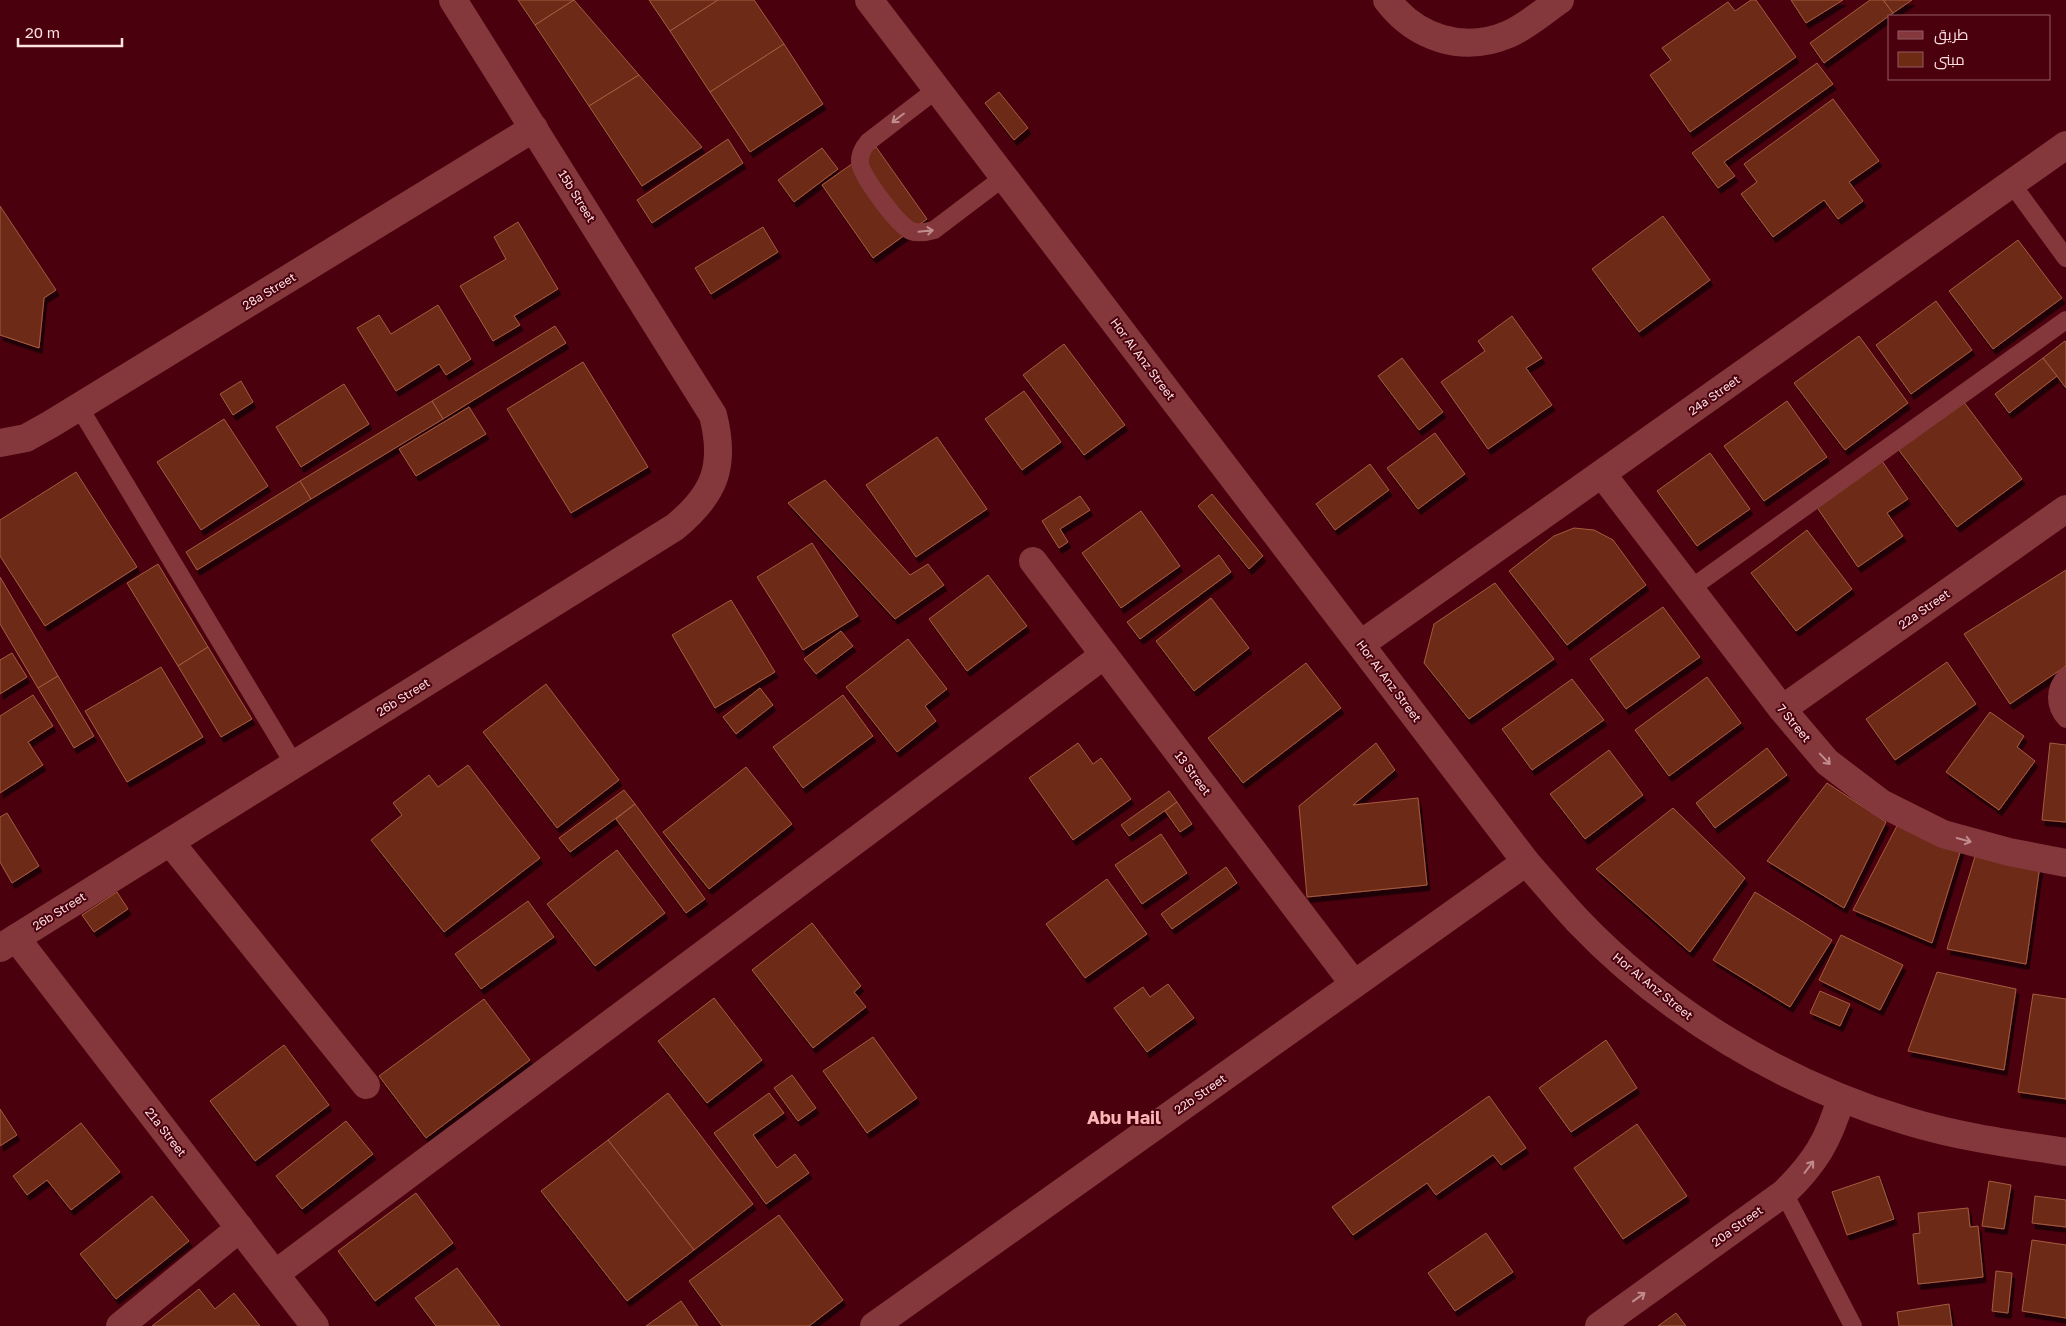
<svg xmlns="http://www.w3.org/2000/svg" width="2066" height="1326" viewBox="0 0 2066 1326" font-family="'Golos Text',Cairo,sans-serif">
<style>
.building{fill:#6d2b13;stroke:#a55b42;filter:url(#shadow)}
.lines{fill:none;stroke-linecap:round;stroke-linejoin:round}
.service{stroke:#84383c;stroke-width:18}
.minor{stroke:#84383c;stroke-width:28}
.tertiary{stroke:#84383c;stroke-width:28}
.oneway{stroke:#c18c8e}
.labels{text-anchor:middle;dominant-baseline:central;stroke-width:4;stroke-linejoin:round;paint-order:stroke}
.street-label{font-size:12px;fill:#fee1e1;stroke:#4b000e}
.district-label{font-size:18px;font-weight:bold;fill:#fdb5b5;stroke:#4b000e}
</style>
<defs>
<filter id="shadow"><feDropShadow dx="3" dy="5.5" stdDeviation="0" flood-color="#0009"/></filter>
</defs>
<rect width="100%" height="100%" fill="#4b000e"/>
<g class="building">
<path d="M518,0H574L535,25Z"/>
<path d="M574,0L639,75L589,106L535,25Z"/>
<path d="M649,0H718L670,31Z"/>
<path d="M718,0H754L784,44L710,92L670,31Z"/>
<path d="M1751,0H1756L1796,57L1690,132L1650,75L1671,60L1662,48L1728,2L1735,11Z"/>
<path d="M1791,0H1843L1806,23Z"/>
<path d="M1870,0H1883L1893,13L1824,63L1810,43Z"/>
<path d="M1886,0H1912L1893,13L1884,1Z"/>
<path d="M784,44L823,104L750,152L710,92Z"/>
<path d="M1817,63L1833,84L1724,162L1735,176L1718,188L1692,153Z"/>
<path d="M639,75L702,147L642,186L589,106Z"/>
<path d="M999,92L1028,128L1014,140L985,103Z"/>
<path d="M1833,99L1879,161L1849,182L1863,201L1838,219L1824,200L1773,237L1741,194L1757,182L1744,164Z"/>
<path d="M728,139L743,163L652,223L637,200Z"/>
<path d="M876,147L927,219L873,258L822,185Z"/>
<path d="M822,148L838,169L794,202L778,180Z"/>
<path d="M0,206L56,290L44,298L39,348L0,335Z"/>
<path d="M1663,216L1710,280L1639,332L1592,269Z"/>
<path d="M518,222L558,289L514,316L520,325L493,341L460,286L506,259L494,237Z"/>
<path d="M763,227L778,252L711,294L695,268Z"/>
<path d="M2018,240L2062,298L1993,349L1949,291Z"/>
<path d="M1936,301L1972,350L1911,394L1876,345Z"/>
<path d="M438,305L471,359L446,375L439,364L396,391L357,328L379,315L391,334Z"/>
<path d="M1512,316L1542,358L1526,368L1552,405L1488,449L1441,382L1485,351L1478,341Z"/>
<path d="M555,326L566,343L443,419L432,401Z"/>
<path d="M1859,336L1908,403L1845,450L1794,383Z"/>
<path d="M2065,341L2066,343V388L2043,358Z"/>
<path d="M1064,344L1125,425L1084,455L1023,375Z"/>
<path d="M1402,358L1443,412L1419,430L1378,376Z"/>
<path d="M2043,358L2057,376L2009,413L1995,394Z"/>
<path d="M583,362L648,467L571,513L507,409Z"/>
<path d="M241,381L253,402L233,415L220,394Z"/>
<path d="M344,384L369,424L301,467L276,427Z"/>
<path d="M1024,391L1061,442L1022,470L985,419Z"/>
<path d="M1960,397L2022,479L1957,527L1895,445Z"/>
<path d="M432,401L443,419L311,499L300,481Z"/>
<path d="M1787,401L1827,457L1764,501L1724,446Z"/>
<path d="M469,407L486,434L416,476L399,449Z"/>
<path d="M224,419L268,486L201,530L157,462Z"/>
<path d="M1435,433L1465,474L1418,509L1387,468Z"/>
<path d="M937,437L987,509L916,557L866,485Z"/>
<path d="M1710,453L1750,509L1697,546L1657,491Z"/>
<path d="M1882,461L1908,499L1887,513L1903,536L1858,567L1816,506Z"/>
<path d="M1370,464L1389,490L1335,530L1316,504Z"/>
<path d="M76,472L137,567L45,626L0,556V520Z"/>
<path d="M825,480L910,575L928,564L944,585L895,619L788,503Z"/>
<path d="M300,481L311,499L197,570L186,552Z"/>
<path d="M1212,494L1263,556L1249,569L1198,506Z"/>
<path d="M1080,496L1090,510L1060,529L1068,542L1059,548L1042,521Z"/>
<path d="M1141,511L1180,566L1121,608L1082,553Z"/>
<path d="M1574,528L1594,530L1613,540L1646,585L1567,645L1509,571L1554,536Z"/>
<path d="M1807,530L1852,589L1796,631L1751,573Z"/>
<path d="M812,543L858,616L803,650L757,577Z"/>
<path d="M1219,555L1231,572L1140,639L1127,622Z"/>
<path d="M158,564L208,647L178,666L127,583Z"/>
<path d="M2066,570V666L2010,704L1964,634Z"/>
<path d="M988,575L1027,626L967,671L929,619Z"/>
<path d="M0,577L58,676L38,688L0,624Z"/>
<path d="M1495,583L1554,659L1469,719L1424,663L1434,624Z"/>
<path d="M1211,598L1249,648L1194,691L1156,641Z"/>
<path d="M731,600L775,672L715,708L672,635Z"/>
<path d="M1663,607L1700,657L1626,709L1590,659Z"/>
<path d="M841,631L853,646L816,674L804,659Z"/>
<path d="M908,639L947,689L925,706L936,721L897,752L846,687Z"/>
<path d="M208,647L252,719L221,737L178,666Z"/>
<path d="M12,653L27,677L0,694V660Z"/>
<path d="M1947,662L1976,704L1895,760L1866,719Z"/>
<path d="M1306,663L1341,708L1243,783L1208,738Z"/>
<path d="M161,667L203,737L127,782L85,711Z"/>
<path d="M58,676L94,736L74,748L38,688Z"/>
<path d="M1707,677L1741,723L1669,776L1635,730Z"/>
<path d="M1572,679L1604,720L1532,770L1502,729Z"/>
<path d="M546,684L619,780L557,828L483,732Z"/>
<path d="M760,688L773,705L736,734L723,717Z"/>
<path d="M33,695L53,726L28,742L43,765L0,793V716Z"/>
<path d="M843,695L873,736L803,788L773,747Z"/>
<path d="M1990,712L2024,736L2017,747L2035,761L1999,810L1946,772Z"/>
<path d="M1078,743L1093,764L1101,758L1131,799L1073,840L1029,778Z"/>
<path d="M1376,743L1395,770L1353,805L1418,798L1427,885L1307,897L1299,806Z"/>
<path d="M2050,743L2066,745V822L2042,820Z"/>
<path d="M1767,748L1787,775L1715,828L1696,803Z"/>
<path d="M1609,750L1643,795L1585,839L1550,794Z"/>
<path d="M468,765L540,858L444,932L371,840L402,815L393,803L429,775L438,787Z"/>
<path d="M746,767L792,824L709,889L663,832Z"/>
<path d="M1827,783L1886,822L1844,908L1767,861Z"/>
<path d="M624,790L635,804L570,852L559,838Z"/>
<path d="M1169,791L1177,802L1129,836L1121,825Z"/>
<path d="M1177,802L1192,824L1180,832L1165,811Z"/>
<path d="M635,804L705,899L686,913L616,819Z"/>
<path d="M1673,808L1745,878L1690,952L1596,869Z"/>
<path d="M7,813L39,866L12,883L0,862V817Z"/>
<path d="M1899,822L1962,846L1932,943L1853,910Z"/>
<path d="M1161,834L1187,873L1142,904L1115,865Z"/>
<path d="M617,850L665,913L595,966L547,904Z"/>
<path d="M1976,853L2040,865L2026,964L1947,949Z"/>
<path d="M1226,867L1237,883L1172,929L1161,914Z"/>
<path d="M1107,879L1147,934L1085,978L1046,924Z"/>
<path d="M117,892L128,909L94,932L82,915Z"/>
<path d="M1755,892L1832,940L1790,1007L1713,960Z"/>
<path d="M528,901L554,937L481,989L455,954Z"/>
<path d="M812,923L861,986L854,992L866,1007L813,1048L752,970Z"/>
<path d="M1841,935L1903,965L1880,1010L1819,980Z"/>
<path d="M1937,972L2016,989L2004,1070L1908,1051Z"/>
<path d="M1168,984L1194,1018L1147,1052L1114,1008L1143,987L1150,997Z"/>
<path d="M1820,991L1850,1004L1840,1026L1810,1013Z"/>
<path d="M2033,994L2066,999V1099L2018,1092Z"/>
<path d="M714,998L762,1060L707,1103L658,1041Z"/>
<path d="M484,999L530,1060L426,1138L379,1076Z"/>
<path d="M873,1037L917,1098L867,1133L823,1071Z"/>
<path d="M1606,1040L1637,1088L1571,1132L1539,1088Z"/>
<path d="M284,1045L329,1105L255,1161L210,1101Z"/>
<path d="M792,1075L816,1108L798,1121L774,1088Z"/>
<path d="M668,1093L753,1204L694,1250L608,1140Z"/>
<path d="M769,1093L784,1113L753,1135L777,1168L795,1154L809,1173L766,1204L714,1133Z"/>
<path d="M1489,1096L1526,1148L1501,1165L1493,1155L1436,1195L1427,1183L1353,1235L1332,1207Z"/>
<path d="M0,1109L17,1135L0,1146Z"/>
<path d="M346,1121L373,1154L302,1209L276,1176Z"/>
<path d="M81,1123L120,1172L71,1210L47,1180L27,1195L13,1176Z"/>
<path d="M1637,1124L1687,1196L1623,1239L1574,1168Z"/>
<path d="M608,1140L694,1250L627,1301L541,1191Z"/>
<path d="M1879,1176L1894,1219L1847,1235L1832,1192Z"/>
<path d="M1989,1181L2011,1185L2004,1229L1982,1226Z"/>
<path d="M416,1193L453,1243L375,1301L338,1251Z"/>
<path d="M152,1196L189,1241L116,1299L80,1254Z"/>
<path d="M2035,1196L2066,1200V1227L2032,1223Z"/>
<path d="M1968,1208L1970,1227L1978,1226L1983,1277L1918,1284L1913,1234L1920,1233L1918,1213Z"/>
<path d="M779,1215L843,1300L809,1326H722L689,1281Z"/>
<path d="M1486,1233L1513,1272L1455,1311L1428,1273Z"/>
<path d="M2032,1240L2066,1245V1318L2022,1311Z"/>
<path d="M457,1268L500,1326H436L415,1298Z"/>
<path d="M1996,1271L2012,1273L2008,1313L1992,1311Z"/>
<path d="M199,1289L215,1309L234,1293L260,1326H152Z"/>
<path d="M681,1301L698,1326H646Z"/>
<path d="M1949,1304L1952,1326H1899L1897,1312Z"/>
<path d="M1676,1313L1686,1326H1658Z"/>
</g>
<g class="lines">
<g class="service">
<path d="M937,89L868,142C863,148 859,155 860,163C862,177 898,225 911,231C919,234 927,232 934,230L1004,177"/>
<path d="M2012,184L2066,258"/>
<path d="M79,407L294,764"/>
<path d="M1690,589L2066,320"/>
<path d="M2066,676C2054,689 2054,706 2066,719"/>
<path d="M1784,1193L1853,1326"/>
</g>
<g class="minor">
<path d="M1387,0C1416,38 1463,54 1509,34C1527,26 1544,11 1560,0"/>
<path d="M0,443L26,438L51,424L534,128"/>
<path d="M1602,474L1782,709L1827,762L1881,803L1943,834L2009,852L2066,863"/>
<path d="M1033,561L1354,984"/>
<path d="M1361,644L2066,145"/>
<path d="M1782,709L2066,509"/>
<path d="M170,842L366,1085"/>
<path d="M16,938L315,1326"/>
<path d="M0,948L675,527C715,494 726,466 713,415L453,0"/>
<path d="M275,1274L1104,655"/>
<path d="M120,1326L240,1228"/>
<path d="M874,1326L1526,862"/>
<path d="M1599,1326L1784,1193C1815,1163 1829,1140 1841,1098"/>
</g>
<path class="tertiary" d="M869,0L1526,862C1543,881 1560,902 1578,921C1667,1014 1784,1084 1907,1121C1959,1137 2012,1144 2066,1152"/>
</g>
<defs><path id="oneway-shaft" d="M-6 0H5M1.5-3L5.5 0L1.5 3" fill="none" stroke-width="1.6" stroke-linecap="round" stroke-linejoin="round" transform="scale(1.25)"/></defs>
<g class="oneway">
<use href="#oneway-shaft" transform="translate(898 118) rotate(143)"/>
<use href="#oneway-shaft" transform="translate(926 231) rotate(-6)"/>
<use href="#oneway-shaft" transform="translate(1825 759) rotate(46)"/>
<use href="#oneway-shaft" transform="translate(1964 840) rotate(15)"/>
<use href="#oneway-shaft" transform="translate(1809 1167) rotate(-53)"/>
<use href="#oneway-shaft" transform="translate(1639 1297) rotate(-36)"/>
</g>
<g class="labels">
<g class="street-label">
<text transform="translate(577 196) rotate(58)">15b Street</text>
<text transform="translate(269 291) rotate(-31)">28a Street</text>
<text transform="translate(1143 359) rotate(53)">Hor Al Anz Street</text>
<text transform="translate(1714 395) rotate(-35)">24a Street</text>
<text transform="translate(1924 609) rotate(-35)">22a Street</text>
<text transform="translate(1389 681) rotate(53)">Hor Al Anz Street</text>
<text transform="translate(403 697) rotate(-32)">26b Street</text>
<text transform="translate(1794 723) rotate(50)">7 Street</text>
<text transform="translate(1193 773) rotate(53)">13 Street</text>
<text transform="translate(59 911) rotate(-32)">26b Street</text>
<text transform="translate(1653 986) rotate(39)">Hor Al Anz Street</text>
<text transform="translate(1200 1094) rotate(-35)">22b Street</text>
<text transform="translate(166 1132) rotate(52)">21a Street</text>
<text transform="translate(1737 1226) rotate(-36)">20a Street</text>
</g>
<g class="district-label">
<text x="1124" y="1117">Abu Hail</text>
</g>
</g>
<rect x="1888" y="15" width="162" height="65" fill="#4b000e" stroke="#935a62"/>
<rect x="1898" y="31" width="25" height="8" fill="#84383c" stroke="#935a62"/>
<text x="1934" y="40" font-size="15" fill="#fee1e1">طريق</text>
<rect x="1898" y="52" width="25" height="15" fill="#6d2b13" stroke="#935a62"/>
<text x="1934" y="65" font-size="15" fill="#fee1e1">مبنى</text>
<path d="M18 38v8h104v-8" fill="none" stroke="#fee1e1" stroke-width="2.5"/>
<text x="25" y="38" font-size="15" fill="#fee1e1" stroke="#4b000e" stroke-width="4" paint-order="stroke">20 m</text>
</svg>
